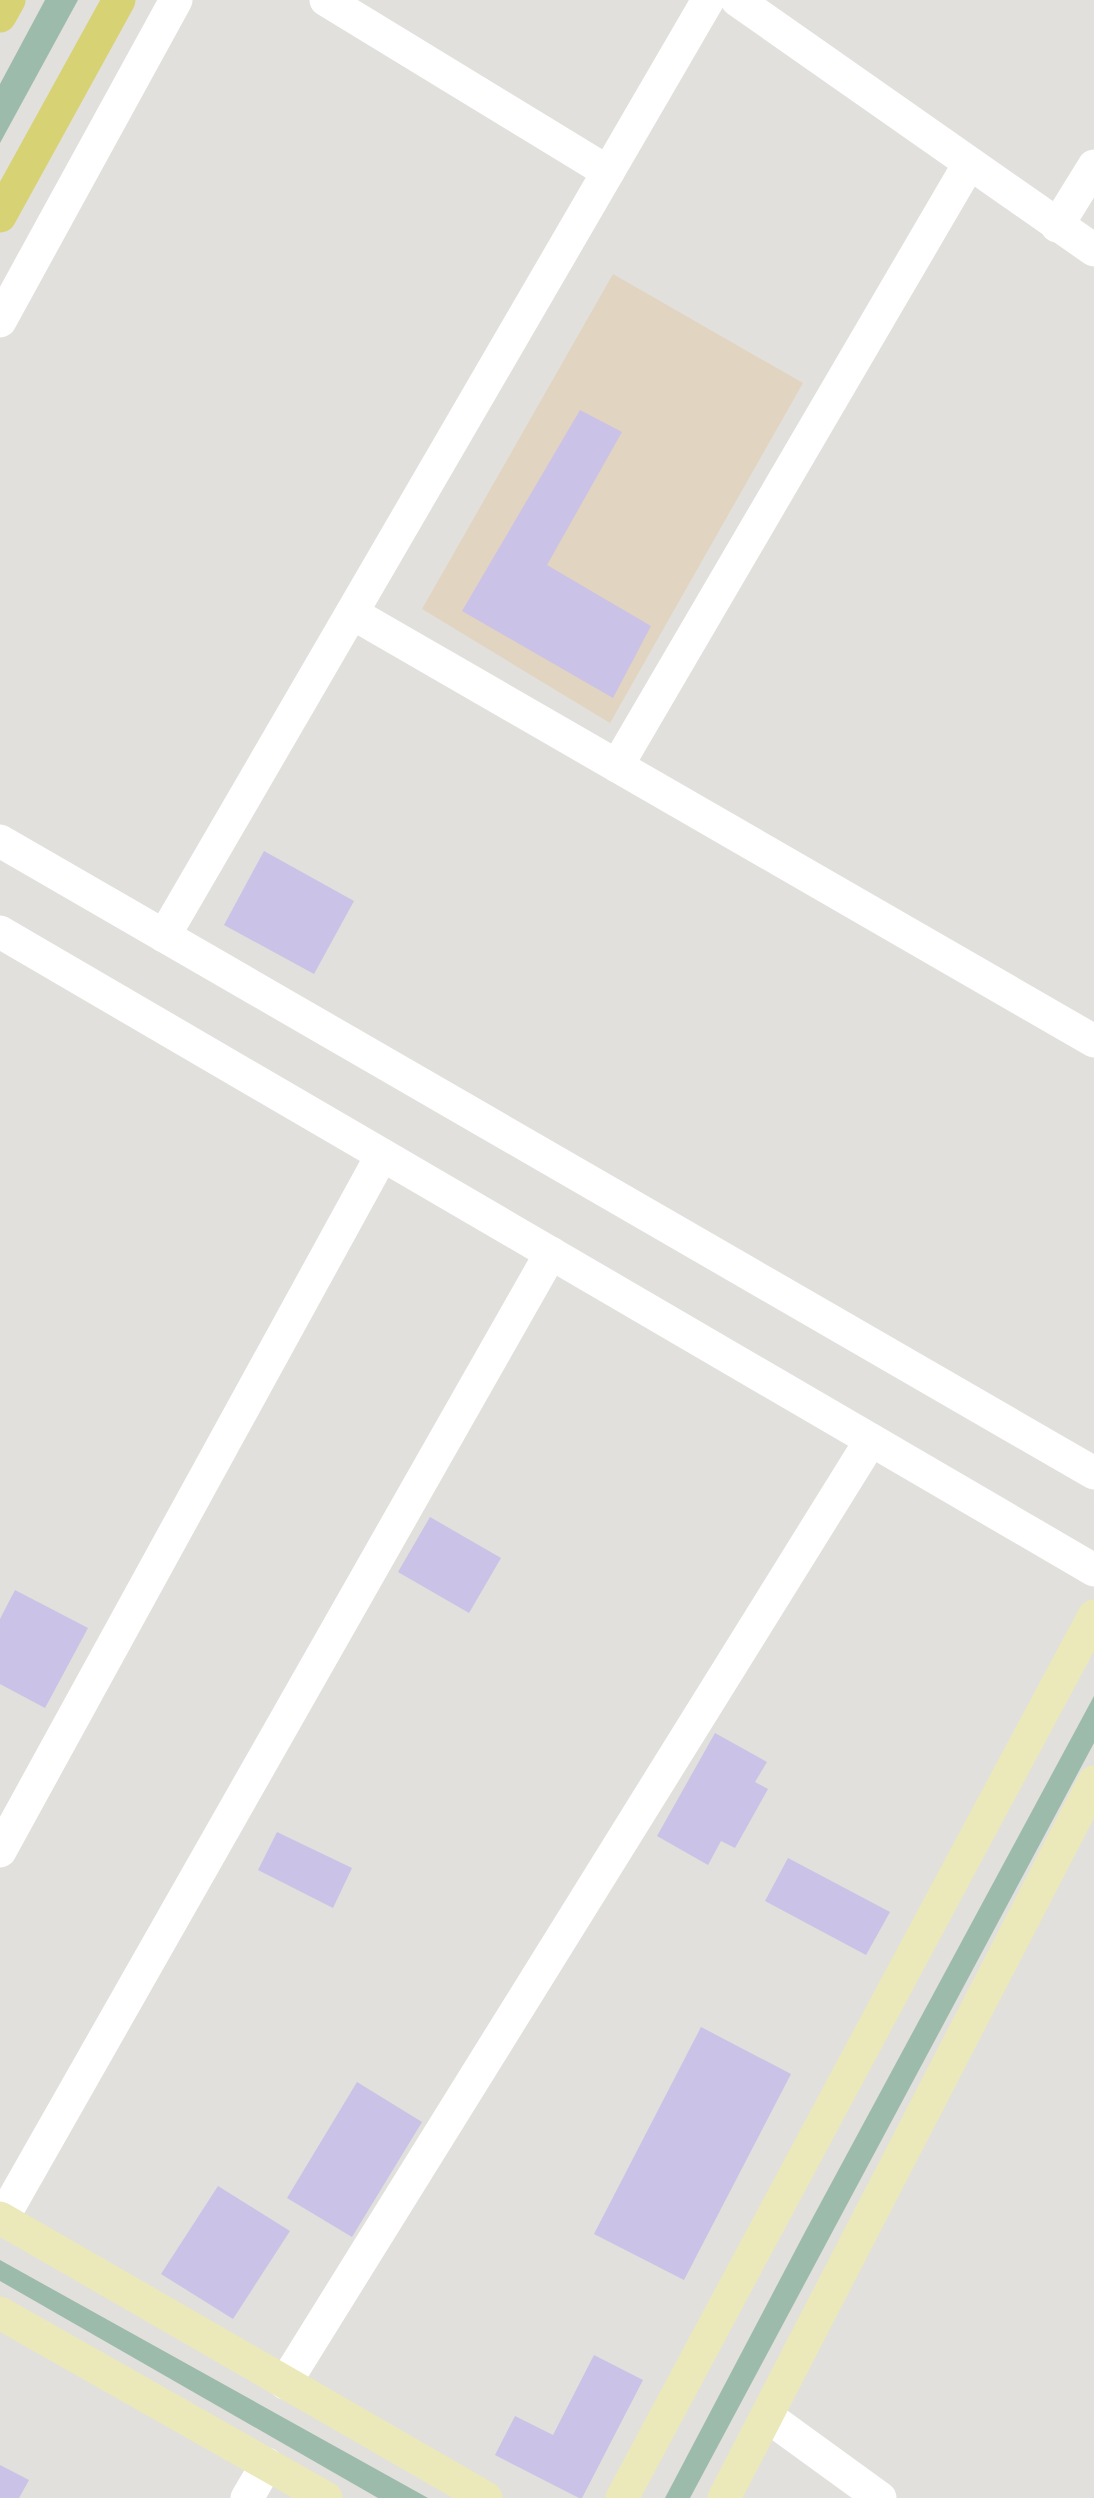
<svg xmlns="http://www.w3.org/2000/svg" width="1094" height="2498" viewBox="0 0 1094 2498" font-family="Helvetica,sans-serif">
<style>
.education{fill:#e1d5c1}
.green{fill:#9dbbab}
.building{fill:#cac2e7}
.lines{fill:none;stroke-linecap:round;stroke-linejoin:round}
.street{stroke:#fff;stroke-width:33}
.secondary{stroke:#ebe9ba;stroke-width:33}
.primary{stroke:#d7d374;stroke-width:33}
</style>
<rect width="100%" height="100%" fill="#e1e0dc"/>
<path class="education" d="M613,274L803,383L610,723L422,609Z"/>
<g class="green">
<path d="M45,0H78L0,143V84Z"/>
<path d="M1094,1696V1743L690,2498H665L805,2232Z"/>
<path d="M0,2260L428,2498H378L0,2281Z"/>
</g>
<g class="building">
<path d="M580,410L622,432L547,565L651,626L613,698L462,611Z"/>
<path d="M264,851L354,901L314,974L224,925Z"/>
<path d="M430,1517L501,1558L469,1613L398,1572Z"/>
<path d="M15,1590L88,1628L45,1708L0,1684V1619Z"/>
<path d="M715,1733L767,1762L755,1782L768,1789L735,1848L721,1841L708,1865L657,1836Z"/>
<path d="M277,1832L352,1868L333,1908L258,1870Z"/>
<path d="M788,1858L890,1912L866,1955L765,1901Z"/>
<path d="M701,2027L791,2074L684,2280L594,2234Z"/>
<path d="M357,2082L422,2122L352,2237L287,2198Z"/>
<path d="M218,2186L290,2231L233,2319L161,2274Z"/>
<path d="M594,2355L643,2380L582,2498H579L495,2455L515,2416L553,2435Z"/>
<path d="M0,2465L29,2480L19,2498H0Z"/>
</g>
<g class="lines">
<g class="street">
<path d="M326,0L608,172"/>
<path d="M737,0L1094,250"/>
<path d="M1057,226L1094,166"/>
<path d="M0,321L176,0"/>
<path d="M352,613L1094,1041"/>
<path d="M617,766L969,164"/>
<path d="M0,841L1094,1473"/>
<path d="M0,932L1094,1570"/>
<path d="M164,936L708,0"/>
<path d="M0,1851L382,1155"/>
<path d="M2,2219L551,1253"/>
<path d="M285,2383L871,1440"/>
<path d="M767,2416L880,2498"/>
<path d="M247,2498L267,2464"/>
</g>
<g class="secondary">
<path d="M0,2218L486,2498"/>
<path d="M0,2313L326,2498"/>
<path d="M622,2498L1094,1616"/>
<path d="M724,2498L1094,1782"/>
</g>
<g class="primary">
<path d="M0,16L9,0"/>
<path d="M0,216L119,0"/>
</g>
</g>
</svg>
